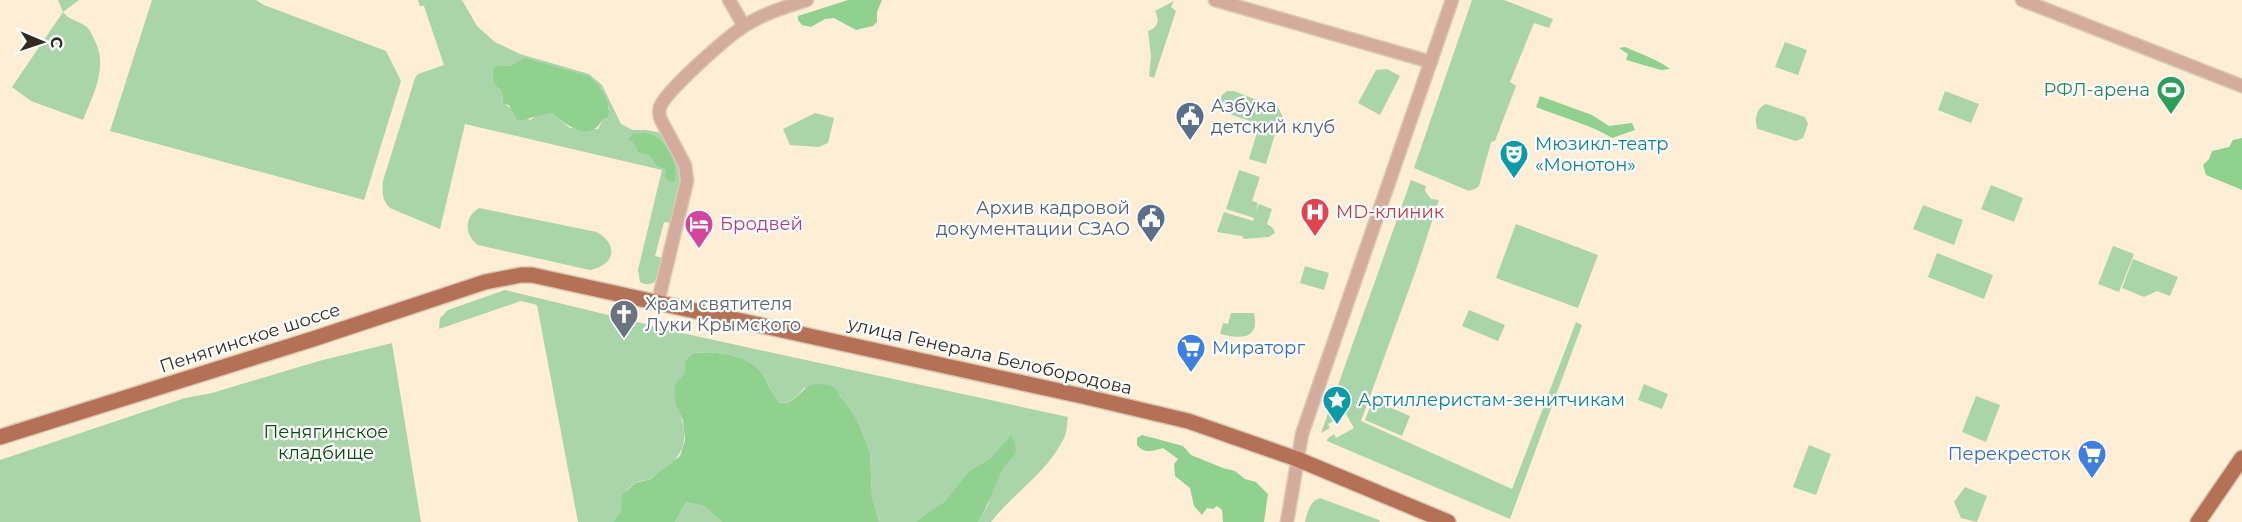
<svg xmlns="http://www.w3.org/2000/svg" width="2242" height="522" viewBox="0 0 2242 522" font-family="Montserrat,sans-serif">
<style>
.green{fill:#aad4a9;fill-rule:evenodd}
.forest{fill:#90d18f}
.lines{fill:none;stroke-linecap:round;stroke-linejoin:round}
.minor-casing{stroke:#d9cbb5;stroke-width:15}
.major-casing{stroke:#d9cbb5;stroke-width:18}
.minor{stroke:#d3ac9d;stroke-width:12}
.major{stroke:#b57155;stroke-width:15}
.labels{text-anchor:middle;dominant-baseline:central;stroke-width:4.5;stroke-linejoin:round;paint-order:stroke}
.leisure-label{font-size:18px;fill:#27864d;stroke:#fff;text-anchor:end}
.service-label{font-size:18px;fill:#4e5e75;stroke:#fff;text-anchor:start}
.culture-label{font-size:18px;fill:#0d838f;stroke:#fff;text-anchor:start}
.health-label{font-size:18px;fill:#be3a42;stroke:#fff;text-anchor:start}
.hotel-label{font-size:18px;fill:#b23c85;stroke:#fff;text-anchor:start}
.worship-label{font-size:18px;fill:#5b616d;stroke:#fff;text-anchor:start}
.street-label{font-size:18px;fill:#322b1f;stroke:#fff}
.shop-label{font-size:18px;fill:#366cbe;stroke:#fff;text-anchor:start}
.park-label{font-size:18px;fill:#044c0d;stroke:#fff}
</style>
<rect width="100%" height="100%" fill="#feeed6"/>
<g class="green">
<path d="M58,0H79L63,12C69,20 79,21 87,27C90,30 92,35 94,39C109,66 93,95 83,120L31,101L12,87L63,12Z"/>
<path d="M152,0H256L264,5L386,51L401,81L364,200L110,131Z"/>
<path d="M418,0H462L477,26L495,42L520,54L589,74L602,85L621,124L633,130H647L661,133C687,176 682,176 671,223L664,222L655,256L663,258C660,271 658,291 640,282L638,270L662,170L465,124L440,229L390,208C382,201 382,191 383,181L415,78L418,74L444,65L424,6H420ZM499,65L511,66L609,107L608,118L603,119L598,129L570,128L552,113L540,114L530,120L503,103L502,91C492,85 492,80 493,68Z"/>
<path d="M1472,0H1504L1553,19L1549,28L1534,23L1510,82L1516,86L1495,141L1491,142L1479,186L1475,189L1469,191L1414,168Z"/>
<path d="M1174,1L1171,7L1176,11L1154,78L1149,76L1151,56L1148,31C1158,28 1160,20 1155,11Z"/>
<path d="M1785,42L1807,50L1798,75L1775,67Z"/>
<path d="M1387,69L1400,76L1380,115L1358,103L1376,70Z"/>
<path d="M1227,91H1234L1272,106L1276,104L1284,119L1268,127L1217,110L1222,95Z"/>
<path d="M1945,91L1979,104L1971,123L1938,110Z"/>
<path d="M1766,104L1805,117L1808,124L1803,138L1796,141L1758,129C1753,121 1757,107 1766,104Z"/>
<path d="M815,113L834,118L828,143L819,147L790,145L783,129Z"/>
<path d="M1258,129L1275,134L1266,164L1249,159Z"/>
<path d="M1239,170L1260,177L1252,201L1258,203L1256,212L1259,204L1272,209L1267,224L1273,228L1275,233L1269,237L1244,239L1242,236L1217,232L1224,212L1253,221L1254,218L1226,209Z"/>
<path d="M1411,180L1426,186L1425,191L1431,199L1439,200L1416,270L1361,421L1512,489L1576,322L1582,325L1510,519L1327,441V439L1334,434L1336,438L1354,428L1346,414L1328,424L1330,428L1321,433Z"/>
<path d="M1991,185L2023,198L2014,222L1981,209Z"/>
<path d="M1923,205L1963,220L1954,245L1913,229Z"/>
<path d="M479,208L597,232C619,245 615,265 590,270L478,245C464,235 464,217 479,208Z"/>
<path d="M1516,224L1598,255L1578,308L1496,278Z"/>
<path d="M2113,246L2134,254L2119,292L2098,284Z"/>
<path d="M1937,253L1993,275L1984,299L1928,277Z"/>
<path d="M2133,259L2178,277L2170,296L2157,291L2144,297L2122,288Z"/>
<path d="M1305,266L1329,273L1324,290L1300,283Z"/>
<path d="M505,290L691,335L1068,417C1067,424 1067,434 1063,440C1045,475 1014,492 991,522H978L988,505L992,488L1005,465L1013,457L1011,436L991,458L968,472L945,501L915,522H879L872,497L870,453L858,422L850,414L840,395L804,388C796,398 791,403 778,403C771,394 769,382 762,373C747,354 716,351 694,353L685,373L676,405C692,439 685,459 652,478C647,481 640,480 635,483C622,491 624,499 621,511C620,515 616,519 613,522H578L537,305L521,301L439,329L440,318L448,310Z"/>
<path d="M1469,310L1505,325L1498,341L1462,326Z"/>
<path d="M1231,313H1254C1260,340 1240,339 1220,334L1223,323L1228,324Z"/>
<path d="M392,343L421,522H0V460L185,398L212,393L319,361Z"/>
<path d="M1644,384L1668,394L1662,409L1638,400Z"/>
<path d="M1976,396L2000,405L1986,442L1962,432Z"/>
<path d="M1373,400L1410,416L1402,436L1365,420Z"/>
<path d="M1809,445L1831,454L1816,495L1793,487Z"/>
<path d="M1965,487L1987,496L1977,522L1961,518L1954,502Z"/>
<path d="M1320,498L1379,520L1380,522H1305C1307,513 1310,501 1320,498Z"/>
<path d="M686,502L704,506L722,522H675Z"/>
</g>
<g class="forest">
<path d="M848,0H882L877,12V22L873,26L856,30L834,18L825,19L811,27L802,25L798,20V16Z"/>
<path d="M1625,47C1641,54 1657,59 1670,69L1661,70L1626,60L1628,54L1619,48Z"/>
<path d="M525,58L590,77C601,87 612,103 608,118L603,119C589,144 568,126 552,113C540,114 531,119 518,121L509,105L503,104L502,91C492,85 492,80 493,68L498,65L511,66Z"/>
<path d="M1540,96L1592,115L1609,126L1632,123L1635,130L1612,138C1591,125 1561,117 1536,107Z"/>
<path d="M646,133C664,135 681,164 674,182L669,181L665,176L666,170L656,165L650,155L638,152L633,141L627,140L633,134Z"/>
<path d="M2242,138V190L2206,175L2203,165L2209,159L2212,151L2229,147L2233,140Z"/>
<path d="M694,353C716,351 747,354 762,373C769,383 771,394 779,403C806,404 797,375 834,387L858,422L870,453L872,497L879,522H722L704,506L686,502L675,522H613L621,512L622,495L635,483L651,479L680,456L685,440L683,421L676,405L674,386L685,373L686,360Z"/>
<path d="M1011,435C1012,439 1016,445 1016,449C1016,458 1006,462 1003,469C993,487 989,505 978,522H915L945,501L968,472L991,458Z"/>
<path d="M1142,435L1183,446L1191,455L1223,468L1235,471L1245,479L1256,482L1268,494L1264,522H1223L1222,510L1217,506L1213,509L1207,508L1202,515L1194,506L1190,488L1175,476L1174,464L1178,459L1163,448C1153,451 1144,454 1137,445V438Z"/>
</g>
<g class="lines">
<g class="minor-casing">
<g id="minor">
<path d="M729,0L744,26"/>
<path d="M1215,0L1431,62"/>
<path d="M2022,0L2242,86"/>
<path d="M658,302L687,181L685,165L661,120C659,116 659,111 660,107C666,91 727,37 743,27C761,14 786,7 807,0"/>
<path d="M1287,522L1302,434L1452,0"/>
</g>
</g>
<g class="major-casing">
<g id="major">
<path d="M0,437L313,339L485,282L521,275H532L1082,396L1188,421L1297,459L1448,522"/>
<path d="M2198,522L2242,458"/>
</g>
</g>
<use href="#minor" class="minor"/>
<use href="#major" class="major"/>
</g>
<defs>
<g id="stadium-pin" transform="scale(1.5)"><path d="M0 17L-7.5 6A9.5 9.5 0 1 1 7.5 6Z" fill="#2e9e5b" stroke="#fff"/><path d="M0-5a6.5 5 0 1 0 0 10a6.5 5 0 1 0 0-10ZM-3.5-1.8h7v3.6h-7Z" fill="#fff"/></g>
<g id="civic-pin" transform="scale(1.5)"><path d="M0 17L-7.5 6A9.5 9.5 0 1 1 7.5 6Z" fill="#5c6f8a" stroke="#fff"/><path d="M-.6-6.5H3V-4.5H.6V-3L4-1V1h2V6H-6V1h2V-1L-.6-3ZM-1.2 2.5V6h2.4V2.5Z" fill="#fff"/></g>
<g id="theatre-pin" transform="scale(1.5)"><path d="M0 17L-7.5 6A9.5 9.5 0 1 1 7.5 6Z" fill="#0f9aa8" stroke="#fff"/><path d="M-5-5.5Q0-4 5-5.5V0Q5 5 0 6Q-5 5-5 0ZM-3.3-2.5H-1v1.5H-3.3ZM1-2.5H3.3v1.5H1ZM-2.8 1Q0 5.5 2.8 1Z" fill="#fff"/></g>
<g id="hospital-pin" transform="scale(1.5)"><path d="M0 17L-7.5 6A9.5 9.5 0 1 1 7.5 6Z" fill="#e0444e" stroke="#fff"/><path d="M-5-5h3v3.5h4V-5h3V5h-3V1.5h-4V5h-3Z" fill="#fff"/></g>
<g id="hotel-pin" transform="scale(1.5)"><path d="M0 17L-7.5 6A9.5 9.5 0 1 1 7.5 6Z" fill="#d1479c" stroke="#fff"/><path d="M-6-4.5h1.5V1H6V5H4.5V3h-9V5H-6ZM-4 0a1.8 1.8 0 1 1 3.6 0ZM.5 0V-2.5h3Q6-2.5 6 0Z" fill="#fff"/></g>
<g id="church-pin" transform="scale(1.5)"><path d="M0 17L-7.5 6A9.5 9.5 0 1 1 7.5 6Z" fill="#6b7280" stroke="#fff"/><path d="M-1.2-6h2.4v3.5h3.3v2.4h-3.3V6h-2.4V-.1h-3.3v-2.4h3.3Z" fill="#fff"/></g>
<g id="supermarket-pin" transform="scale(1.5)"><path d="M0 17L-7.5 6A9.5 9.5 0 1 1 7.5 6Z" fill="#3f7fe0" stroke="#fff"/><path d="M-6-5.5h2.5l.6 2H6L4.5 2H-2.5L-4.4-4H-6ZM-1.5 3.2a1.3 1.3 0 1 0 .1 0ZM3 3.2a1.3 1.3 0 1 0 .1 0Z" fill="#fff"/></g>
<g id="sight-pin" transform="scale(1.5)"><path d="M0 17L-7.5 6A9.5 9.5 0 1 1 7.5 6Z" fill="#0f9aa8" stroke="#fff"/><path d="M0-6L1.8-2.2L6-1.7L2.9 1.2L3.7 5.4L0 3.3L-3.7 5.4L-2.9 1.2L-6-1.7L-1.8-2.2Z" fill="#fff"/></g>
</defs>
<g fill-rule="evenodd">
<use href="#stadium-pin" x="2171" y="90"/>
<use href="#civic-pin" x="1190" y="116"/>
<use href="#theatre-pin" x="1514" y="154"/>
<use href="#hospital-pin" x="1315" y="212"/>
<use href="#civic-pin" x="1151" y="218"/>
<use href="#hotel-pin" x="699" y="224"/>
<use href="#church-pin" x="624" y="314"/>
<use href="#supermarket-pin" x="1191" y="348"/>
<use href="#sight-pin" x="1337" y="400"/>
<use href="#supermarket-pin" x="2092" y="454"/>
</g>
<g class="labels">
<g class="leisure-label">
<text x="2150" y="90">РФЛ-арена</text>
</g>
<g class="service-label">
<text x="1211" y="106">Азбука<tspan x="1211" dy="21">детский клуб</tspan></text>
<text x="1130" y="208" text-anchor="end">Архив кадровой<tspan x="1130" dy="21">документации СЗАО</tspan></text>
</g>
<g class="culture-label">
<text x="1535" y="144">Мюзикл-театр<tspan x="1535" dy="21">«Монотон»</tspan></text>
<text x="1358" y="400">Артиллеристам-зенитчикам</text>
</g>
<g class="health-label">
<text x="1336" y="212">MD-клиник</text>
</g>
<g class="hotel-label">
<text x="720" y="224">Бродвей</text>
</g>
<g class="worship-label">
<text x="645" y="304">Храм святителя<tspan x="645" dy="21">Луки Крымского</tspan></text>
</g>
<g class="street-label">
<text transform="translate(250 338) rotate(-18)">Пенягинское шоссе</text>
<text transform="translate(990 356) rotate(13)">улица Генерала Белобородова</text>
</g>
<g class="shop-label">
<text x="1212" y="348">Мираторг</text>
<text x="2071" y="454" text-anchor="end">Перекресток</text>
</g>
<g class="park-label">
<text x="326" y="432">Пенягинское<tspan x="326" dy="21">кладбище</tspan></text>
</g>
</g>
<g transform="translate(42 42) rotate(92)" stroke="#ffffff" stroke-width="4.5" paint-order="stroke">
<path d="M0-4.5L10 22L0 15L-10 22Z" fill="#322b1f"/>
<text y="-9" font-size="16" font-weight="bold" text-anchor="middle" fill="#322b1f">С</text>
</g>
</svg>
